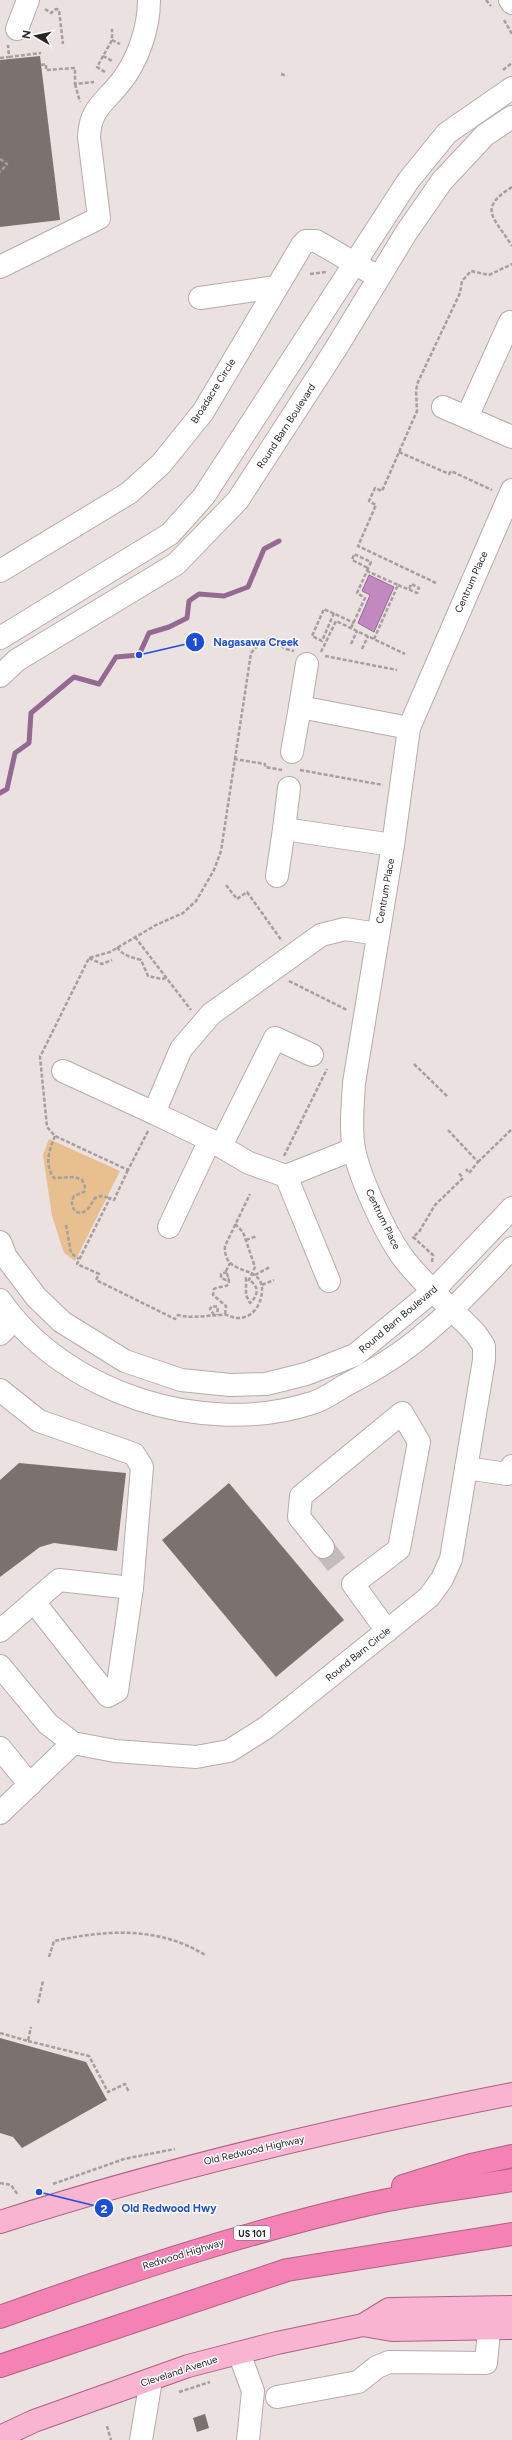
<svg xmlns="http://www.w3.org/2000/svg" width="512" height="2440" viewBox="0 0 512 2440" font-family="Figtree,sans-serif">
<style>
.green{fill:#e8bf8f}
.water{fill:#c288c0;stroke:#946a92}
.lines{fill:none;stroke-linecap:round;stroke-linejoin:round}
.stream{stroke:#946a92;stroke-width:5}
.building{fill:#7b726f}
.minor-tunnel{stroke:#c5bbbb;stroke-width:22;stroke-dasharray:22 11;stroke-linecap:butt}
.minor-casing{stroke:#b6acab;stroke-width:24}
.major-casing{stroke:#ae6182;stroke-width:24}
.highway-casing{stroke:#ae6182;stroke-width:24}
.path{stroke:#a79e9e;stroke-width:2.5;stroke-dasharray:4 2;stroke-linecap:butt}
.minor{stroke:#fff;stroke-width:22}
.major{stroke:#f9b4d2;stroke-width:22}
.highway{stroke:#f582b4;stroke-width:22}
.labels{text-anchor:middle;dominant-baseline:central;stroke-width:3;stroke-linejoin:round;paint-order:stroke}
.shield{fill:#fff;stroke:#696666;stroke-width:1}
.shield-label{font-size:9px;font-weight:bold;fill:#292525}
.street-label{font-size:10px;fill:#292525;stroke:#fff}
.leader{fill:none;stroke:#1d4ed8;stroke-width:1.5}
.callout-dot{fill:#1d4ed8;stroke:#fff;stroke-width:1.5}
.mark-label{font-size:12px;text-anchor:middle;font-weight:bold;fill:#fff}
.callout-label{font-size:11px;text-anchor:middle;font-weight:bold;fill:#1d4ed8;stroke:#fff;stroke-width:3;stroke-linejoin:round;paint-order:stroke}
</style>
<rect width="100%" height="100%" fill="#ece1e1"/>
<path class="green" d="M49,1139L120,1171L75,1261L64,1253L52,1216L43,1155Z"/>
<path class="water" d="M369,575L394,587L374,632L358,623L370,595L362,591Z"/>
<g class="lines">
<path class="stream" d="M0,793L7,789L15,753L29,743L31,713L74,677L99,684L116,657L139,655L149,633L169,627L187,618L189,601L199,594L224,596L248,587L264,549L279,541"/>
</g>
<g class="building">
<path d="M40,56L60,220L0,227V60Z"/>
<path d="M19,1463L126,1473L117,1551L54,1543L40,1547L0,1577V1480Z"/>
<path d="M229,1483L344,1620L276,1677L162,1540Z"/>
<path d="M0,2038L86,2062L107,2100L22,2148L13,2137L0,2133Z"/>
<path d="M205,2414L209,2428L197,2432L193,2418Z"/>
</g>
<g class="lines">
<path class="minor-tunnel" d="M323,1547L341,1570"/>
<g class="minor-casing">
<g id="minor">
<path d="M510,0L512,3"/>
<path d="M17,29L28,0"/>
<path d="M0,267L99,218L89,137C90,109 104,103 120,83C138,61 149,28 149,0"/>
<path d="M200,298L276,287"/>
<path d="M443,407L512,437"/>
<path d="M467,417L510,322"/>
<path d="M0,571L129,493L161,464L203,412L302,245L306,241H316L368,271"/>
<path d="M0,638L170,534L204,496L408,181L447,133L512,88"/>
<path d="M307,664L300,707L409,728"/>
<path d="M0,676L17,660L176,564L238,500L335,350L406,233L442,181L485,135L512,117"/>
<path d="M292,752L300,707"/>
<path d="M289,788L284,829L393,845"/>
<path d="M277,876L284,829"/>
<path d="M63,1071L154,1113"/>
<path d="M221,1146L275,1038L312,1055"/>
<path d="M354,1149L286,1176L249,1163L210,1140L154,1113L181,1049L211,1014L321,935L345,929L378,934"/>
<path d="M286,1176L329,1281"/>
<path d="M169,1227L210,1140"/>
<path d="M0,1242L6,1257L36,1297L62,1322L125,1361L181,1380L230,1385L266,1384L306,1374L355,1355L433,1291L512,1208"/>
<path d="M0,1300C64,1393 204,1438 312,1403C323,1400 334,1392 344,1386C371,1372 400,1355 423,1335C455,1309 483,1278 512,1248"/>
<path d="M0,1334L14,1320"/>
<path d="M0,1390L39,1421L134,1454L142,1467L132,1588"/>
<path d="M466,1468L507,1474L512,1466"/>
<path d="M323,1547L299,1517L301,1496L402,1413L419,1442L399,1549L353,1584L387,1631"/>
<path d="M0,1631L59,1580L132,1588L117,1691L108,1696L34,1602"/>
<path d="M0,1666L48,1724L73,1743L115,1751L196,1757L229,1751L267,1727L429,1597L442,1579L451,1559L484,1360V1346L476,1334C452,1308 422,1284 401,1255C384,1230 360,1179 354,1149C350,1128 353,1104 354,1083L393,845L409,728L512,490"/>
<path d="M0,1748L30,1785"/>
<path d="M0,1813L73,1743"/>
<path d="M239,2353L253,2391L248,2440"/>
<path d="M277,2397L358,2382L377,2367L389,2362L486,2363L491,2309"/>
<path d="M141,2440L151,2380"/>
</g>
</g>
<g class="major-casing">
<g id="major">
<path d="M0,2222C168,2168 339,2128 512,2094"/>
<path d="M363,2325L392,2330L512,2328"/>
<path d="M0,2437L34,2421L188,2366L277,2343L363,2325L389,2309L512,2307"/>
</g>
</g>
<g class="highway-casing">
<g id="highway">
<path d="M403,2186L471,2165L512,2156"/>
<path d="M0,2317C122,2273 243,2233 369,2204C416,2193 465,2188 512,2180"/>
<path d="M0,2366L287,2270L512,2234"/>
</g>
</g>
<g class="path">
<path d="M486,0L491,6"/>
<path d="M45,9L51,13L56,9L59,10L63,44"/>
<path d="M504,20L512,34"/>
<path d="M112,40L120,44"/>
<path d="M103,56L112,61"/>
<path d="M9,57L41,53"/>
<path d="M0,58L9,57L8,45"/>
<path d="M41,65L46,64V70L75,68V84L94,82"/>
<path d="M503,70L512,63"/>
<path d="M105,72L97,67L112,40V29"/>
<path d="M281,74L287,76"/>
<path d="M75,84L80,102"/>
<path d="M0,159L7,164L0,172"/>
<path d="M512,187C477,209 494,217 512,246"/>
<path d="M310,274L326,272"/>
<path d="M399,452L449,474L451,471L492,490"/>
<path d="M367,571L371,562L354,554L352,560L368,568"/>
<path d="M436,583L358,546L376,505L369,501L375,488L382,491L417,411L416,390L418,382L460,293L462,281L471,271L489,275L512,264"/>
<path d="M398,585L417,593L419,588L411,584L409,590"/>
<path d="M334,613L322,641L312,636L324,609L354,623"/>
<path d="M351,628L365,598L357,593L367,571L398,585L374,639"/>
<path d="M351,644L357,631"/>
<path d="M362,649L368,636"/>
<path d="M321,652L336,621L405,654"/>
<path d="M325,656L397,670"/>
<path d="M234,759L265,764V767L282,770"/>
<path d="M300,770L383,785"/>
<path d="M226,885L237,899L247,892L282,941"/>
<path d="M135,937L191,1010"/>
<path d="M117,947C123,956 131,957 141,960L148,976L162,979L166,978"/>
<path d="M89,958L102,964L112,960"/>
<path d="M289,981L347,1010"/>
<path d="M414,1064L448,1097"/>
<path d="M448,1130L478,1162L469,1173L466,1169"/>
<path d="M148,1131L128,1170L55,1136L47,1127L40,1057L89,958L110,952L156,925L183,913L196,901L214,870L221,851L251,653L258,645L272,640L286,649L294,651"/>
<path d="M55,1136C49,1151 44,1164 54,1178L75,1177L82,1180L85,1187L84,1192L74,1196C71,1203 71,1206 76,1212L82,1213L88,1209L95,1198L101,1196L110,1198"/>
<path d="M284,1156L327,1069"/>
<path d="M478,1162L512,1129"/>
<path d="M128,1170L114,1200L110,1198L77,1264L99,1274L96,1280L175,1319L178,1315C194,1319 206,1315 223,1315C228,1314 232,1318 237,1318C252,1319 261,1305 262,1292C264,1262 223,1279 225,1246L250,1194"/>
<path d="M235,1224L243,1232L255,1267L249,1280L246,1278V1295L250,1303C259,1295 259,1286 249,1280"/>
<path d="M66,1225L71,1253L79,1259"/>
<path d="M246,1240L257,1236"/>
<path d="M432,1262L433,1255L413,1237L419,1232L435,1205L463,1178L458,1172"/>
<path d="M227,1272L221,1274V1278L226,1280L229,1278"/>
<path d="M255,1275L270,1267"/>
<path d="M262,1285L274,1280"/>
<path d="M225,1314L226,1306L213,1295L214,1289C224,1284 234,1291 226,1271L230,1263"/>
<path d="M214,1315L210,1309L212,1306L218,1307L217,1315"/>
<path d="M49,1957L54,1941C106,1930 158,1926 205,1955"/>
<path d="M38,2003L43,1981"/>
<path d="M0,2033L28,2041L31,2027"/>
<path d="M28,2041L89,2056L108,2092L125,2084L129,2092"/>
<path d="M0,2183L11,2185L18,2195"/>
<path d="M53,2184L124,2159L175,2149"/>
<path d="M179,2392L210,2382"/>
<path d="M107,2426L111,2440"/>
</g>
<use href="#minor" class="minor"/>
<use href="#major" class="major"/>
<use href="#highway" class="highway"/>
</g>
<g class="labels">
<rect class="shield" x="234" y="2226" width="36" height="14" rx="3"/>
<g class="shield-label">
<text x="252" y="2233">US 101</text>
</g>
<g class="street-label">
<text transform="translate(213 391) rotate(-58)">Broadacre Circle</text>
<text transform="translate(286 426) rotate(-57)">Round Barn Boulevard</text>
<text transform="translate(471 582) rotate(-66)">Centrum Place</text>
<text transform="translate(385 891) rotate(-80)">Centrum Place</text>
<text transform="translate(383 1219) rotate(64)">Centrum Place</text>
<text transform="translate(398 1319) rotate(-40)">Round Barn Boulevard</text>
<text transform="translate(358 1654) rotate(-39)">Round Barn Circle</text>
<text transform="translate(254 2150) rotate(-13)">Old Redwood Highway</text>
<text transform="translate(183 2254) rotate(-17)">Redwood Highway</text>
<text transform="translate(179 2371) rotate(-18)">Cleveland Avenue</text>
</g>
</g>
<path class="leader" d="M139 655L195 642M39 2192L104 2208"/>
<g class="callout-dot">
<circle cx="139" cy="655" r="4"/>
<circle cx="39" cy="2192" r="4"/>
<circle cx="195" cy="642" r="10"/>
<circle cx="104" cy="2208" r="10"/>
</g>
<g class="mark-label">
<text x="195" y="646">1</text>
<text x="104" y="2213">2</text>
</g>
<g class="callout-label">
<text x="256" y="646">Nagasawa Creek</text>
<text x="169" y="2212">Old Redwood Hwy</text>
</g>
<g transform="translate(36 36) rotate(279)" stroke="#ffffff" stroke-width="3" paint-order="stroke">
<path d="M0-3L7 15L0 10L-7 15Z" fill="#292525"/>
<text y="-6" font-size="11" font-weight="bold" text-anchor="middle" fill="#292525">N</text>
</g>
</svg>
